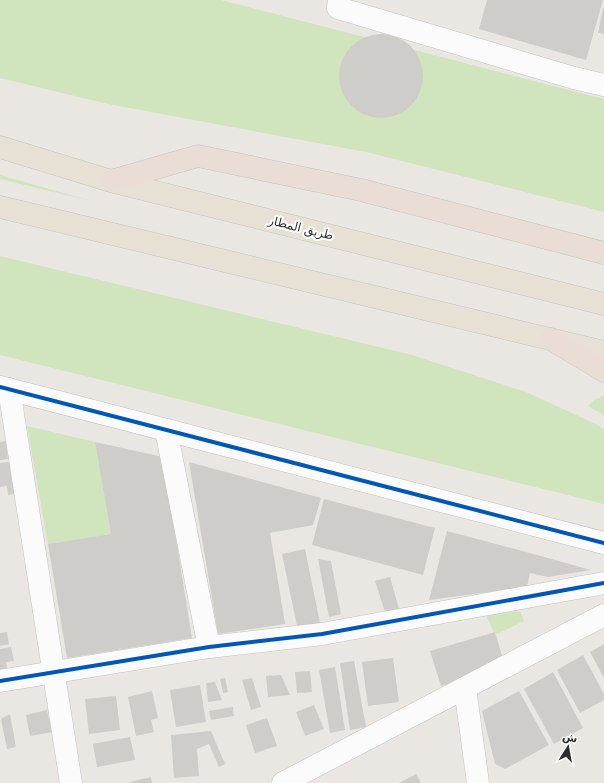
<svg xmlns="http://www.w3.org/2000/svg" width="604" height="783" viewBox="0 0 604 783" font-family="'DejaVu Sans','Noto Sans Arabic',sans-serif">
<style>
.green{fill:#d0e4be}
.building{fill:#cfcdca}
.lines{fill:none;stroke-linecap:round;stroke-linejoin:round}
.street-casing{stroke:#c4c3c3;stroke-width:23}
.secondary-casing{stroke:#c4c3c3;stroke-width:23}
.primary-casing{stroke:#c6c4c3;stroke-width:23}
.highway-casing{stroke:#c6c4c3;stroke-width:23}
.street{stroke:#fcfbfb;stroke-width:22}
.secondary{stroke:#fcfbfb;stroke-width:22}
.primary{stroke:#e7e1d5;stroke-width:22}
.highway{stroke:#e9ddd5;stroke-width:22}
.cycleway-casing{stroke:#fff;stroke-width:6}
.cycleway{stroke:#0057b8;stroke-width:4}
.labels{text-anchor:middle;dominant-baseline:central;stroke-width:4;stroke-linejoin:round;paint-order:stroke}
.street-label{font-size:12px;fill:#2d2d2d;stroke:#fff}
</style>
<rect width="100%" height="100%" fill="#eae7e3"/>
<g class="green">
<path d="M0,0H221L604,99V212L366,152L108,104L0,78Z"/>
<path d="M0,175L91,201L0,179Z"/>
<path d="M0,256L412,355L526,392L598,425L604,430V504L0,355Z"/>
<path d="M604,396V415L588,406L594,400Z"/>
<path d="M27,426L95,442L111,534L48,544Z"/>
<path d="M520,611L524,621L495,635L486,615Z"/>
</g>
<g class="building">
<path d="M487,0H603L586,60L479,29Z"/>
<path d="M603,8H604V34L598,33Z"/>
<circle cx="381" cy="76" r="42"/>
<path d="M6,441L8,459L0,460V442Z"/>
<path d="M95,442L163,457L192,638L67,658L48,544L111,534Z"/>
<path d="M15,461L19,493L8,495L7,486L0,487V463Z"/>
<path d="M189,462L321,498L313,525L270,533L285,624L218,634Z"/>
<path d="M324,499L435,528L423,575L312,545Z"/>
<path d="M447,531L519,550L591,570L548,577L530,573L527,587L429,600Z"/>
<path d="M305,549L321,628L297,626L282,554Z"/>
<path d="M318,559L331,561L341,614L329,617Z"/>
<path d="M390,577L399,609L385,612L375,581Z"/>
<path d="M7,632L9,644L0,646V633Z"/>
<path d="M495,632L505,666L441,686L430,651Z"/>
<path d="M604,644V678L590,652Z"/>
<path d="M11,647L14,661L6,662L9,677L0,679V649Z"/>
<path d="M583,655L604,694V700L580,713L557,670Z"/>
<path d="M393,658L399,702L368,706L362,662Z"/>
<path d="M354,661L366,727L350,730L340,663Z"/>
<path d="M335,667L345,730L330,733L319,670Z"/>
<path d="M310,671L312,692L297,693L295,672Z"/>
<path d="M553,672L583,728L554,744L524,689Z"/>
<path d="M281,675L290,695L268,697L266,676Z"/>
<path d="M225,678L228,692L223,693L220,679Z"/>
<path d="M252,678L261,707L251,710L242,680Z"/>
<path d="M215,682L222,700L208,702L206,683Z"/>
<path d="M200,685L206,722L176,727L170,690Z"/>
<path d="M152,691L158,718L151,720L154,732L136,736L128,697Z"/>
<path d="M519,691L549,745L505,769L495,764L482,711Z"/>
<path d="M116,696L120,730L89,734L85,699Z"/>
<path d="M314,705L324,729L305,736L296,712Z"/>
<path d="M233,707L234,716L211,720L209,711Z"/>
<path d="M47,710L52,732L30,736L26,715Z"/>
<path d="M10,714L16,747L7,749L1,719Z"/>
<path d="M267,718L277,746L255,753L246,725Z"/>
<path d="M211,731L225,764L219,767L209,744L197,749L199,776L174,778L171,735Z"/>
<path d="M130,737L135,760L97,767L93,744Z"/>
<path d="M416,774L421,783H399Z"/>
<path d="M151,777L152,783H130V782Z"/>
</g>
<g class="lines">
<g class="street-casing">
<g id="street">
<path d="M339,0L338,8L574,78L604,85"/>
<path d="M0,387L604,543"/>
<path d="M9,389L71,783"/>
<path d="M166,430L209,647"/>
<path d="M0,681L209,647L322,634L604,583"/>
<path d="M465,688L478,783"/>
</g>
</g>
<g class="secondary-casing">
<path id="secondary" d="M283,783L604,615"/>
</g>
<g class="primary-casing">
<g id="primary">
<path d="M0,147L111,181L604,304"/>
<path d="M0,207L604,352"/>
</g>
</g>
<g class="highway-casing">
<g id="highway">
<path d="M111,181L198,156L361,190L604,253"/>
<path d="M551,339L604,371"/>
</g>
</g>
<use href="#street" class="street"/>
<use href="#secondary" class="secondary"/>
<use href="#primary" class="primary"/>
<use href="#highway" class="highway"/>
<g class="cycleway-casing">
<g id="cycleway">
<path d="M0,387L604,543"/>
<path d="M0,681L209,647L322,634L604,583"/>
</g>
</g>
<use href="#cycleway" class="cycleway"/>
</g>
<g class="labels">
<g class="street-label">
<text transform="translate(301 228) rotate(14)">طريق المطار</text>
</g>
</g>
<g transform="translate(568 747) rotate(11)" stroke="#ffffff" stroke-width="3" paint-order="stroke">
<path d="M0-3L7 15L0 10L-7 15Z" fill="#2d2d2d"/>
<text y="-6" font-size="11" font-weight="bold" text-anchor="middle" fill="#2d2d2d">ش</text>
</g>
</svg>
